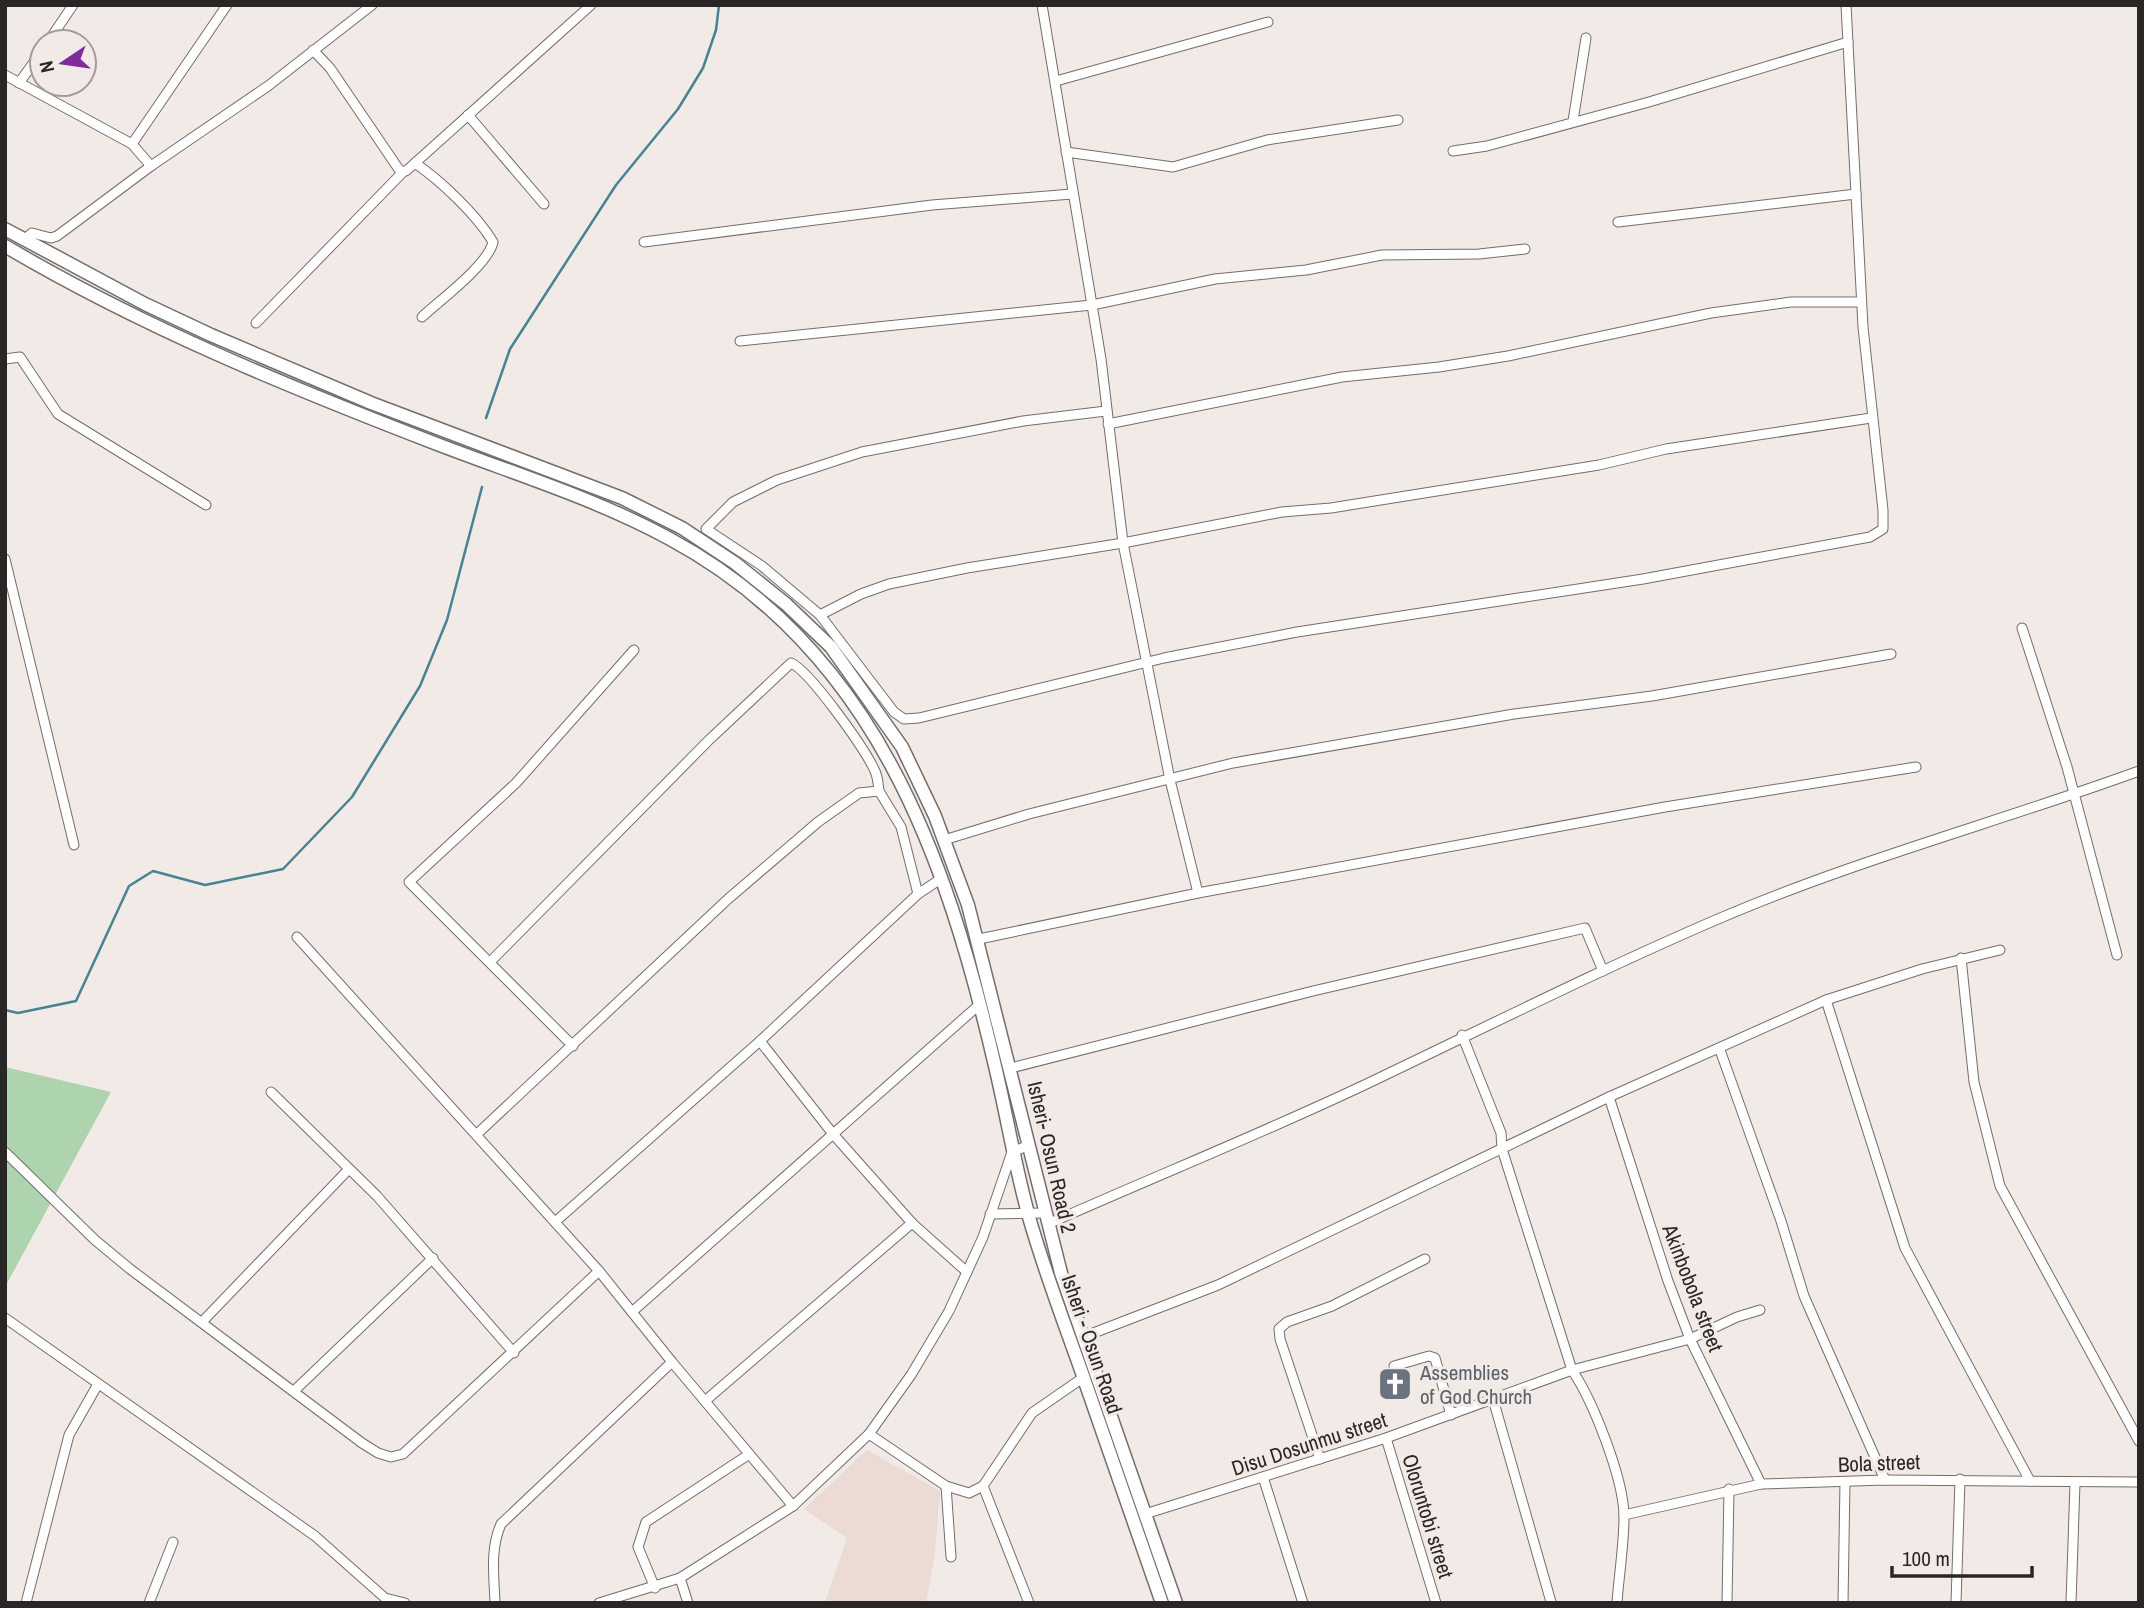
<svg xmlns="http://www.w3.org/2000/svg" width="2144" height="1608" viewBox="0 0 2144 1608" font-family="'Archivo Narrow',sans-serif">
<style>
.built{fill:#ebdbd4}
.green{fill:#aed4af}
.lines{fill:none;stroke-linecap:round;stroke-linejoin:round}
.stream{stroke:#478393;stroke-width:2.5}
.street-casing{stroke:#746d69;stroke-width:11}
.secondary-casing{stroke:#746d69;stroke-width:15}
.street{stroke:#fff;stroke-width:9}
.secondary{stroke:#fff;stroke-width:12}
.labels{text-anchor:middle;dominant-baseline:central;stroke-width:6;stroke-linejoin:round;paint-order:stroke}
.street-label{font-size:21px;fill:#2a2625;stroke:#f2eae6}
.worship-label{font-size:21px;fill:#5b616d;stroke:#f2eae6;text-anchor:start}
</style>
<rect width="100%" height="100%" fill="#f2eae6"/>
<path class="built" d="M867,1450L940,1491L935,1554L926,1603L825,1602L847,1538L804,1509Z"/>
<path class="green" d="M5,1067L111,1092L5,1287Z"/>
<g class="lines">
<g class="stream">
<path d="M486,418L510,349L616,185L678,109L703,68L716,30L719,5"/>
<path d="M5,1010L18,1013L76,1001L129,886L153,871L205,885L283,869L352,797L420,686L447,620L482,487"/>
</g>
<g class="street-casing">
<g id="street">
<path d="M1042,5L1101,359L1123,543L1170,780L1198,893"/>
<path d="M48,42L73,5"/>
<path d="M313,50L330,68L400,171H406L415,163C441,181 477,215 493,242C488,265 440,300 422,317"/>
<path d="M5,75L132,144"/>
<path d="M1056,81L1268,22"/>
<path d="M19,83L42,51"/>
<path d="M468,115L544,204"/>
<path d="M1573,121L1586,38"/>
<path d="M1453,151L1487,146L1649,102L1848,42"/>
<path d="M1066,152L1173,167L1267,140L1398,120"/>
<path d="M415,163L591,5"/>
<path d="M151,166L132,144L227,5"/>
<path d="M1618,222L1856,194"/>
<path d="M25,239L32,233L51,238L57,236L151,166L268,86L372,5"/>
<path d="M644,242L932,205L1072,194"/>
<path d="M256,323L403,172"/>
<path d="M740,341L1092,305L1215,279L1306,270L1382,255L1479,254L1525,249"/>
<path d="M5,359L20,357L58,414L206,505"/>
<path d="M1106,411L1023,421L862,452L777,480L733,502L706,529L762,566L820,615L894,712L904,719L919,718L1164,658L1297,632L1643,579L1870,537L1883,529V510L1863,327L1846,5"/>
<path d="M1108,424L1342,377L1439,367L1508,356L1711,313L1791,302H1861"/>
<path d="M5,559L74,845"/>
<path d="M820,615L861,594L889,584L967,568L1123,543L1282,512L1331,508L1599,465L1666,449L1871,418"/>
<path d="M2022,628L2067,767L2117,955"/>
<path d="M944,840L1029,814L1233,763L1514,714L1652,696L1891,654"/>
<path d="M297,937L599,1271L672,1362L501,1524C490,1549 494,1575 495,1603"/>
<path d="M979,939L1198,893L1665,807L1916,767"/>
<path d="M1961,958L1974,1082L2000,1186L2139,1441"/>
<path d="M490,962L709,740L791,663C810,671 864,748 874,769C878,776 878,783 879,791"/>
<path d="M1826,1000L1905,1248L2030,1481"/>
<path d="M1462,1035L1501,1133L1502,1149L1572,1370C1593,1401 1624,1479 1624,1517C1624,1545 1619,1574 1617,1603"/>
<path d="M760,1041L833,1134L912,1223L967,1272"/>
<path d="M573,1046L409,882L516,783L634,650"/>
<path d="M1720,1050L1781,1221L1804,1296L1885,1480"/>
<path d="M1011,1068L1313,991L1585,928L1603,971"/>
<path d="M271,1092L377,1196L514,1353"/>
<path d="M1609,1097L1668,1281L1690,1339L1761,1484"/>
<path d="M477,1134L728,899L818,822L859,793L879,791L901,827L918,894"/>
<path d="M5,1152L95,1240L130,1269L362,1443L378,1453L391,1457L403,1454L599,1271"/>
<path d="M990,1214L1045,1213"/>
<path d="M555,1222L760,1041L918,894L942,878"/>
<path d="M1048,1224C1158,1175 1271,1130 1379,1078C1492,1024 1604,968 1718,919C1855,860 1999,822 2139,771"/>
<path d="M632,1312L980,1004"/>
<path d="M5,1318L315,1536L385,1598L405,1603"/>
<path d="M202,1322L349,1169"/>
<path d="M1083,1337L1218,1285L1609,1097L1826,1000L1922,969L2000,950"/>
<path d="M672,1362L793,1506"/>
<path d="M1394,1366L1429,1356L1435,1358L1451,1415"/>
<path d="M295,1390L433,1258"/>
<path d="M1493,1399L1551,1602"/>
<path d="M705,1401L912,1223"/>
<path d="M869,1434L946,1486L969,1493L983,1486L1032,1413L1084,1377"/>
<path d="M1386,1438L1436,1603"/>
<path d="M1320,1459L1280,1339L1279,1329L1287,1322L1332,1306L1425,1259"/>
<path d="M1263,1477L1303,1603"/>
<path d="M946,1486L951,1557"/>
<path d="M983,1486L1029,1603"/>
<path d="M1145,1514L1386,1438L1572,1370L1690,1339L1737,1317L1760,1310"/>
<path d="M1624,1515L1761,1484L1885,1480L2139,1482"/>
<path d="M680,1578L688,1603"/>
<path d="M655,1588L638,1547L646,1522L748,1455"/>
<path d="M26,1603L69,1435L98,1384"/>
<path d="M149,1603L173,1542"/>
<path d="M599,1603L680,1578L793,1506L869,1434L911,1375L949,1311L983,1237L1012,1152L1027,1146"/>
<path d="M1727,1603L1729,1489"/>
<path d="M1843,1603L1845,1482"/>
<path d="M1956,1603L1960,1479"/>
<path d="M2071,1603L2075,1483"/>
</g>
</g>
<g class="secondary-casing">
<g id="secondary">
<path d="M5,229L145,304L211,335L371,403L622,498L682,528L735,563L786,604L831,647L902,747L935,816L968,905L1061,1273L1176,1603"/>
<path d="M5,246C142,327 289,387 437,444C515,474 597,499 670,539C874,649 946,854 995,1066C1007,1116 1015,1167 1029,1217C1044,1270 1064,1322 1082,1373C1109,1450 1135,1526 1162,1603"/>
</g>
</g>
<use href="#street" class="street"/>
<use href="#secondary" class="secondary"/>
</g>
<defs>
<g id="church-square" transform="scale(1.75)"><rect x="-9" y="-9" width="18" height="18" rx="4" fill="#6b7280" stroke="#f2eae6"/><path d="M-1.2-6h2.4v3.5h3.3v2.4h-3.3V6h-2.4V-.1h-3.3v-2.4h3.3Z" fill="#fff"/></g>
</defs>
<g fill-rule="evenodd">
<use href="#church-square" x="1395" y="1384"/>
</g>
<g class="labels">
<g class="street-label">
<text transform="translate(1052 1157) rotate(77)">Isheri- Osun Road 2</text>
<text transform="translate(1693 1288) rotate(69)">Akinbobola street</text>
<text transform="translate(1092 1344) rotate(71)">Isheri - Osun Road</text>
<text transform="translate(1309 1444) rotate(-18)">Disu Dosunmu street</text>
<text transform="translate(1879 1463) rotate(-2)">Bola street</text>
<text transform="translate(1428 1516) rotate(73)">Oloruntobi street</text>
</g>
<g class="worship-label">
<text x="1420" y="1372">Assemblies<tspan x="1420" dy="24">of God Church</tspan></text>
</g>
</g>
<rect width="2144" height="1608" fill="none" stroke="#2a2625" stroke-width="14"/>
<g transform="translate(63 63) rotate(257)"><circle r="33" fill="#f2eae6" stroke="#a29c99" stroke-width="2"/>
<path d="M0-5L12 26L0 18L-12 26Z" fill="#7f2c9b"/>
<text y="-10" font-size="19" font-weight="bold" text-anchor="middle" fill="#2a2625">N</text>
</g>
<path d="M1892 1566v10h140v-10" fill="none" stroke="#2a2625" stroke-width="3.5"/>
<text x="1902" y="1566" font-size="21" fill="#2a2625" stroke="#f2eae6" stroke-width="5" paint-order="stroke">100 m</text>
</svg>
